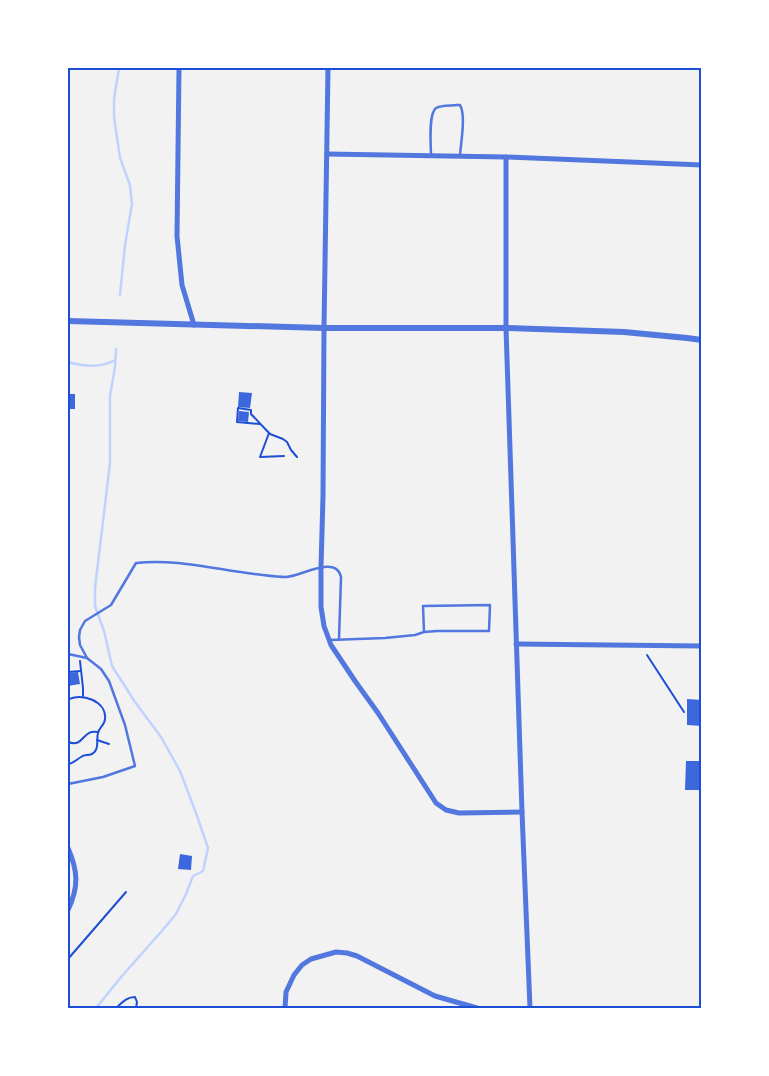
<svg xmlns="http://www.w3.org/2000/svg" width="769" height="1076" viewBox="0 0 769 1076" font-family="'Titillium Web',sans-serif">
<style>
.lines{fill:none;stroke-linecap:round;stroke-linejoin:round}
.stream{stroke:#bfd3fe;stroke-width:2.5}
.building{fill:#3d67dc}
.path{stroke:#1d4ed8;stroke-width:2}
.service{stroke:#5277de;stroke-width:2.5}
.minor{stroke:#5277de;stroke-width:5}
.tertiary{stroke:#5277de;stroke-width:6}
.neatline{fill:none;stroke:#1d4ed8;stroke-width:2}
</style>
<rect width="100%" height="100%" fill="#f2f2f2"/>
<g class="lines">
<g class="stream">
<path d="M119,68L114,99V117L120,158L130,185L132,204L125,245L120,295"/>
<path d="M68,362C82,366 101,368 115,360"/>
<path d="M96,1008L122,976L161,932L176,914L186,894L193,876L203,871L208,848L196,813L180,771L161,737L135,702L112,666L104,631L95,606V588L110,463V396L115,367L116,349"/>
</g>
</g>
<g class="building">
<path d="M239,392L252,393L250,408L238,407Z"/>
<rect x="68" y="394" width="7" height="15"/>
<path d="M239,411L249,412L248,422L238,421Z"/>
<path d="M78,672L80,684L68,686V673Z"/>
<path d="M687,699L702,700V726L687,725Z"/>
<path d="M686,761H702V790H685Z"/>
<path d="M180,854L192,856L191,870L178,869Z"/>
</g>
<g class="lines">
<g class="path">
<path d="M260,424L237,422L238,408L251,410V414L270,434L283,439L287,442L291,450L297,457"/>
<path d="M269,433L260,457L284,456"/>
<path d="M647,655L684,712"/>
<path d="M80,661L83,688V696"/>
<path d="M68,672L81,671"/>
<path d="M68,700C81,692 107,701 105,719C105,725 99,727 98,733C96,739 100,750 92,754C88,756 84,754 81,757C76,760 74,763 68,764"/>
<path d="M97,740L109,744"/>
<path d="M68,742C85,748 81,729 98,732"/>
<path d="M68,959L126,892"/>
<path d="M116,1008C122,1003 126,997 135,997L137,1002L136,1008"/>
</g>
<g class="service">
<path d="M431,156C431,145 428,114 436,108C442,105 451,106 457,105H460C466,115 461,142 460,155"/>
<path d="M330,640L385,638L415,635L424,632L437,631H489L490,605L423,606L424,632"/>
<path d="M68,654L87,658"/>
<path d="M68,784L103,777L135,766L125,725L109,681L101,669L87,658L80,645L79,637L80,630L85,621L111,605L136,563C178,558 221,571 263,575C271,576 279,577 286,577C300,577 336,554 341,577L339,639"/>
</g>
<g class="minor">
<path d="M179,68L177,236L182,285L194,325"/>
<path d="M328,68L324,328L323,496L321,567V607L324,626L331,645L355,681L378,713L436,803L446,810L459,813L522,812"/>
<path d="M327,154L506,157L702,165"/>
<path d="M506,157V328L522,812L530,1008"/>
<path d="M516,644L702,646"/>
<path d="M68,848C78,871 79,887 68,910"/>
<path d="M285,1008L286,992L294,975L302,965L311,959L336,952L347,953L357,956L435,996L477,1008"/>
</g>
<path class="tertiary" d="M68,321L324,328H506L624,332L687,338L702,340"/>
</g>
<rect width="769" height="1076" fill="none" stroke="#ffffff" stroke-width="138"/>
<rect x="69" y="69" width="631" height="938" class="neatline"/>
</svg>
